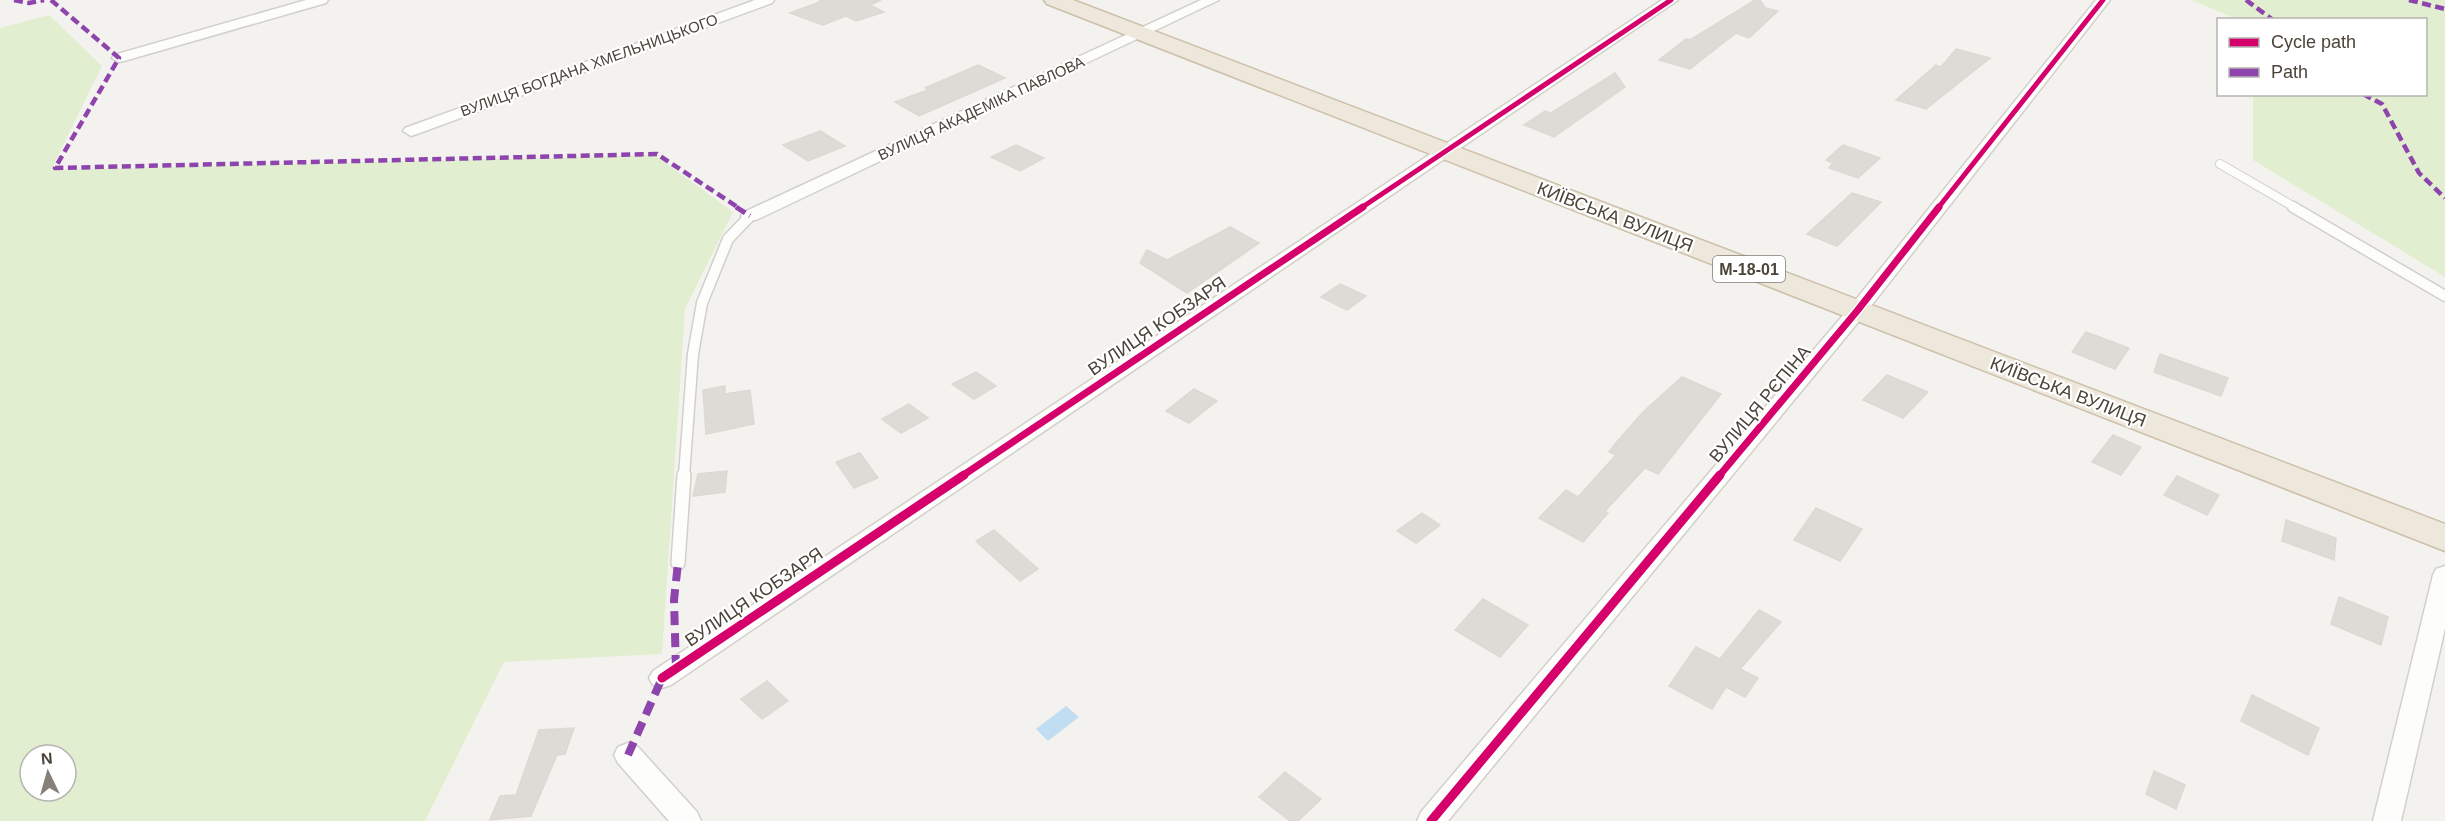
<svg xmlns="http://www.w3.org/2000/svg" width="2445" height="821" viewBox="0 0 2445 821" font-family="Helvetica,sans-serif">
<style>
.green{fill:#e1eecf;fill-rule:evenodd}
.water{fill:#c0ddf1}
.building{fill:#dedbd6;stroke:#dcd9d4;stroke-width:1.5}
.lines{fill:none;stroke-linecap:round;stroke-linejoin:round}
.lane-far2-casing{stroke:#d2d0cb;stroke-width:10}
.lane-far1-casing{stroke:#d2d0cb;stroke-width:13}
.lane-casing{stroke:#d2d0cb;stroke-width:16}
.street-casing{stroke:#d2d0cb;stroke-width:3}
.highway-casing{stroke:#ccbfa9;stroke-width:3}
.lane-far2{stroke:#fdfdfc;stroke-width:8}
.lane-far1{stroke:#fdfdfc;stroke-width:10}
.lane{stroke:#fdfdfc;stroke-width:13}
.street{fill:#fdfdfc;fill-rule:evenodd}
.highway{fill:#ede8db;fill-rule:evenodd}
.quiet-far2{stroke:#8e44ad;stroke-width:4.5;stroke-dasharray:9 4.5;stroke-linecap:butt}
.quiet-far1{stroke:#8e44ad;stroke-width:5;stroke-dasharray:11 5;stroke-linecap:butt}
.quiet{stroke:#8e44ad;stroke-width:8;stroke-dasharray:14 8;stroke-linecap:butt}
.cycleway-far2-casing{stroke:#fff;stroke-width:8}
.cycleway-far1-casing{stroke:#fff;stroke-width:10}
.cycleway-casing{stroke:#fff;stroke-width:13}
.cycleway-far2{stroke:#d6006c;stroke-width:5}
.cycleway-far1{stroke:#d6006c;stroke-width:7}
.cycleway{stroke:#d6006c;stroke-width:9}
.labels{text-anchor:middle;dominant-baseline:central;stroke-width:4.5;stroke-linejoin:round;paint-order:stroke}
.far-street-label{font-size:15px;fill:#4b4439;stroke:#fff}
.shield{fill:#fff;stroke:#817c74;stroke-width:1.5}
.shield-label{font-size:16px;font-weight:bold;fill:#4b4439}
.street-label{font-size:18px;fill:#4b4439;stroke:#fff}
</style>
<rect width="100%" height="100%" fill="#f4f2ee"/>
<g class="green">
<path d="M2192,0H2445V277L2253,160V95L2426,94V20L2236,19Z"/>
<path d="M49,15L102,66L51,170L655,155L733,212L685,309L662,654L504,662L425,821H0V28ZM30,755H66V791H30Z"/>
</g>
<path class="water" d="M1066,706L1079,717L1048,741L1036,729Z"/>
<g class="building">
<path d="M819,0H881L870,5L884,12L856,21L846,16L823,25L790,13L822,1Z"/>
<path d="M1755,0H1760L1765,8L1778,11L1749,38L1736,33L1690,69L1659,60L1686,39L1690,40Z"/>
<path d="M1956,49L1990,58L1926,109L1896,100L1936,65L1941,67Z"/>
<path d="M978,65L1005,78L919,116L895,102L928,90L925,88Z"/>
<path d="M1615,73L1625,87L1554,137L1524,125L1545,111L1551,113Z"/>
<path d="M820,131L845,146L808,161L783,145Z"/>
<path d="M1016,145L1044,158L1020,171L991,157Z"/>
<path d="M1843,145L1880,158L1858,178L1829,168L1833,163L1826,160Z"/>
<path d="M1852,193L1881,202L1837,246L1807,234Z"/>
<path d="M1230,227L1259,243L1187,293L1140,263L1147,250L1167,260Z"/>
<path d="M1340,284L1366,296L1347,310L1321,297Z"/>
<path d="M2086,332L2129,348L2115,369L2072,352Z"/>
<path d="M2160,354L2228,378L2221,396L2154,372Z"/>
<path d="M976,372L996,386L974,399L952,384Z"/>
<path d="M1887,375L1928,392L1903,418L1863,400Z"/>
<path d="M1682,377L1721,394L1658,474L1645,468L1605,511L1608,513L1583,542L1539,518L1566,490L1578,497L1616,455L1609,452L1615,444L1644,411Z"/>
<path d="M725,386V394L750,390L754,424L706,434L703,390Z"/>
<path d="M1194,389L1217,401L1189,423L1166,411Z"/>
<path d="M909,404L928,418L901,433L882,419Z"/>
<path d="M2113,435L2141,447L2121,475L2092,462Z"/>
<path d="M860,453L878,478L854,488L836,462Z"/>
<path d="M727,471L725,492L693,496L698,474Z"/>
<path d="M2177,476L2219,495L2207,515L2164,495Z"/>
<path d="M1816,508L1862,529L1840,561L1794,540Z"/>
<path d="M1422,513L1440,525L1416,543L1397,531Z"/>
<path d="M2286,520L2336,538L2334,560L2282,541Z"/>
<path d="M994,530L1038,569L1020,581L976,541Z"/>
<path d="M2339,597L2388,617L2381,645L2331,624Z"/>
<path d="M1483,599L1528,625L1500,657L1455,630Z"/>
<path d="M1759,610L1781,622L1740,669L1758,678L1745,697L1726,687L1712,709L1669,686L1696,647L1720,659Z"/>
<path d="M767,681L788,701L762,719L741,699Z"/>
<path d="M2252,695L2319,728L2308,755L2241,721Z"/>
<path d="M574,728L565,754L557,755L531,816L490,820L500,796L516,795L539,730Z"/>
<path d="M2154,771L2185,785L2176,809L2146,794Z"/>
<path d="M1285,772L1321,799L1298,821H1290L1259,797Z"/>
</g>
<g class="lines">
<g class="lane-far2-casing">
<path id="lane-far2" d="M2220,164L2296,208"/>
</g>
<g class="lane-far1-casing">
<g id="lane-far1">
<path d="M2293,207L2445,296"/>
<path d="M684,476L693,354L702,303L728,239L750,216"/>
</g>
</g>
<g class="lane-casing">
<path id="lane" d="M678,563L684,475"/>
</g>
<g class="street-casing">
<g id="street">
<path d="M306,0H328L326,3L124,61L119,62L112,58L114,55Z"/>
<path d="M755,0H774L772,3L417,134L411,136L403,131L405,128Z"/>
<path d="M1201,0H1219L756,220H744L741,216L744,212Z"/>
<path d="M1662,0H1678L671,685L662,688L653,685L649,678L653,671Z"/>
<path d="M2096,0H2110L1864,315L1448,821H1417L1421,812L1850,307Z"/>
<path d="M2445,566V628L2401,821H2373L2433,575L2436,569Z"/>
<path d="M628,743L638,747L697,812L701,821H669L618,763L614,755L618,747Z"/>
</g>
</g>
<g class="highway-casing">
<path id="highway" d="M1044,0H1073L2445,524V551L1047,4Z"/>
</g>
<use href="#lane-far2" class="lane-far2"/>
<use href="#lane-far1" class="lane-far1"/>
<use href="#lane" class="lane"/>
<use href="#street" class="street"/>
<use href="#highway" class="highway"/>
<g class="quiet-far2">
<path d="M14,0L29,3L44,0"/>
<path d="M51,0L119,58L55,168L657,154L739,208"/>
<path d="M2246,0L2273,20"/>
<path d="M2409,0L2445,9"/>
<path d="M2363,94L2382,104L2419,173L2445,198"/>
</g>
<path class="quiet-far1" d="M736,207L750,216"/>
<g class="quiet">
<path d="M676,669L674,600L678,563"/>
<path d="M628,755L662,678"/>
</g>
<g class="cycleway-far2-casing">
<g id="cycleway-far2">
<path d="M1361,208L1671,0"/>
<path d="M1938,208L2103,0"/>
</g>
</g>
<g class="cycleway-far1-casing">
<g id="cycleway-far1">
<path d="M962,476L1363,207"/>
<path d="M1719,476L1857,311L1939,207"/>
</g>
</g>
<g class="cycleway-casing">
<g id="cycleway">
<path d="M662,678L964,475"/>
<path d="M1431,821L1720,475"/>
</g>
</g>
<use href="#cycleway-far2" class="cycleway-far2"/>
<use href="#cycleway-far1" class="cycleway-far1"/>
<use href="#cycleway" class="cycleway"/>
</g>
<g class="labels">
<g class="far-street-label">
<text transform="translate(589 65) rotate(-20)">ВУЛИЦЯ БОГДАНА ХМЕЛЬНИЦЬКОГО</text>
<text transform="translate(981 108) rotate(-25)">ВУЛИЦЯ АКАДЕМІКА ПАВЛОВА</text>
</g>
<rect class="shield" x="1713" y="256" width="72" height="26" rx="4.5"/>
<g class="shield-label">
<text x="1749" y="269">М-18-01</text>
</g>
<g class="street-label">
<text transform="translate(1615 217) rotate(21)">КИЇВСЬКА ВУЛИЦЯ</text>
<text transform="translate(1157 326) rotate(-34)">ВУЛИЦЯ КОБЗАРЯ</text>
<text transform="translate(2068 392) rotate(21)">КИЇВСЬКА ВУЛИЦЯ</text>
<text transform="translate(1760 404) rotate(-50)">ВУЛИЦЯ РЄПІНА</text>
<text transform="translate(754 597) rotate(-34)">ВУЛИЦЯ КОБЗАРЯ</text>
</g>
</g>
<rect x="2217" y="18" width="210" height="78" fill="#ffffff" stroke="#b7b4b0" stroke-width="1.5"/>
<rect x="2229" y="38" width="30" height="9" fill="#d6006c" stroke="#b7b4b0" stroke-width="1.5"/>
<text x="2271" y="48" font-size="18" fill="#4b4439">Cycle path</text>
<rect x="2229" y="68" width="30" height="9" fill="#8e44ad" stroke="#b7b4b0" stroke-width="1.5"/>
<text x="2271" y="78" font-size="18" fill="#4b4439">Path</text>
<g transform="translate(48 773) rotate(355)"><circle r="28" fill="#ffffff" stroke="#b7b4b0" stroke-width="1.5"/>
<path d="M0-4.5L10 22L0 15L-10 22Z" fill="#868178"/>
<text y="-9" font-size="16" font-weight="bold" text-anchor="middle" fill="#4b4439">N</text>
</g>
</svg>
